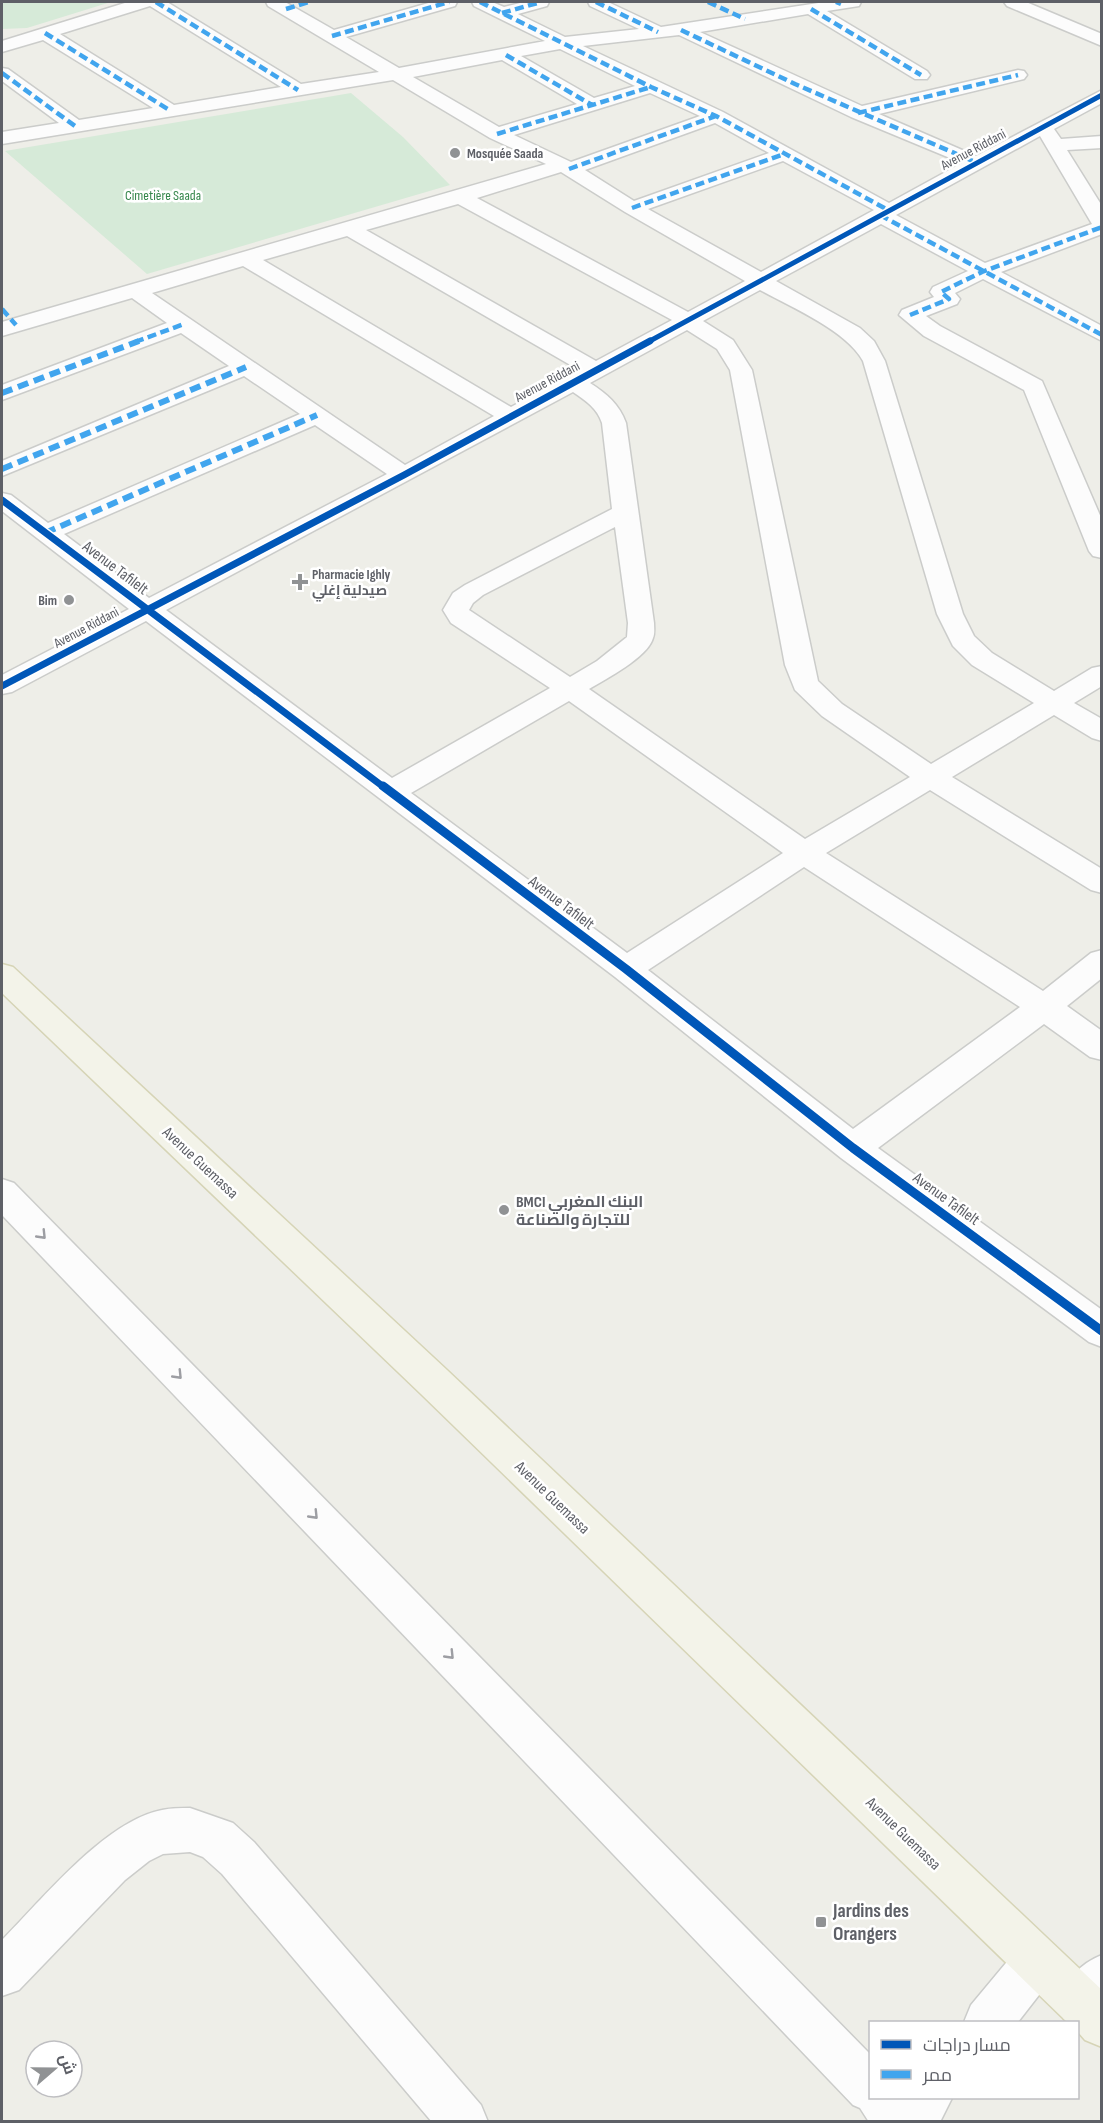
<svg xmlns="http://www.w3.org/2000/svg" width="1103" height="2123" viewBox="0 0 1103 2123" font-family="'Sofia Sans Condensed',Cairo,sans-serif">
<rect width="100%" height="100%" fill="#eeeee8"/>
<path fill="#d6ead8" d="M 2,2 L 111,2 L 27,28 L 2,29 Z
M 351,93 L 403,137 L 450,185 L 147,274 L 5,151 Z"/>
<g fill="none" stroke-linecap="round" stroke-linejoin="round">
<g stroke="#cbccca" stroke-width="3">
<path id="minor" d="M 128,2 L 167,2 L 301,84 L 379,72 L 268,6 L 266,2 L 285,2 L 334,30 L 432,2 L 457,2 L 455,6 L 346,37 L 399,68 L 545,41 L 474,6 L 472,2 L 492,2 L 504,7 L 524,2 L 549,2 L 547,6 L 518,14 L 565,37 L 639,29 L 590,6 L 588,2 L 608,2 L 661,27 L 825,2 L 861,2 L 859,6 L 827,11 L 927,71 L 930,75 L 927,79 L 915,79 L 808,14 L 700,32 L 862,106 L 1018,70 L 1024,71 L 1027,75 L 1024,79 L 879,114 L 976,156 L 1102,90 L 1102,103 L 1054,129 L 1061,139 L 1102,136 L 1102,148 L 1067,150 L 1102,206 L 1102,234 L 1001,272 L 1102,326 L 1102,341 L 983,279 L 955,293 L 960,299 L 957,304 L 926,316 L 940,326 L 1042,381 L 1102,520 L 1102,558 L 1093,556 L 1089,551 L 1024,390 L 924,336 L 899,315 L 902,310 L 934,297 L 930,292 L 933,287 L 968,271 L 881,224 L 776,281 L 860,328 L 874,341 L 885,361 L 963,614 L 974,636 L 992,653 L 1054,691 L 1092,668 L 1102,666 L 1102,686 L 1074,703 L 1102,719 L 1102,741 L 1092,738 L 1054,715 L 952,777 L 1102,869 L 1102,893 L 1091,890 L 930,790 L 826,853 L 1043,991 L 1091,953 L 1102,950 L 1102,978 L 1067,1006 L 1102,1031 L 1102,1060 L 1090,1057 L 1044,1024 L 878,1148 L 1102,1310 L 1102,1347 L 1089,1342 L 841,1158 L 615,977 L 146,621 L 12,692 L 2,694 L 2,675 L 129,609 L 2,511 L 2,493 L 11,495 L 48,523 L 300,414 L 244,376 L 2,476 L 2,461 L 229,366 L 181,333 L 2,400 L 2,385 L 167,323 L 132,298 L 2,336 L 2,322 L 546,164 L 490,138 L 393,80 L 2,144 L 2,132 L 59,123 L 2,81 L 2,68 L 8,69 L 79,120 L 153,108 L 43,40 L 2,52 L 2,41 ZM 150,6 L 281,87 L 174,105 L 60,34 ZM 679,35 L 851,117 L 962,163 L 889,203 L 723,112 L 583,46 ZM 560,49 L 635,86 L 594,98 L 521,56 ZM 502,60 L 577,104 L 499,127 L 413,77 ZM 650,93 L 700,116 L 571,162 L 514,135 ZM 715,123 L 769,153 L 634,201 L 585,170 ZM 1040,136 L 1092,224 L 985,263 L 896,215 ZM 783,161 L 874,210 L 761,272 L 648,209 ZM 561,172 L 625,212 L 745,281 L 688,312 L 477,198 ZM 458,204 L 672,320 L 596,361 L 366,230 ZM 347,236 L 579,370 L 511,407 L 263,260 ZM 243,266 L 494,416 L 405,465 L 152,293 ZM 760,290 C 791,307 847,331 863,361 L 937,614 L 953,646 L 972,665 L 1034,703 L 931,764 L 842,704 L 818,681 L 752,370 L 733,340 L 703,321 ZM 687,330 L 717,349 L 730,370 L 785,665 L 795,690 L 822,716 L 910,777 L 805,839 L 589,689 C 606,679 648,657 653,638 C 655,633 654,628 654,623 L 626,423 C 619,404 607,394 590,383 ZM 573,392 C 586,401 597,408 602,423 L 612,509 L 465,585 L 453,593 L 443,610 L 451,623 L 550,688 L 392,778 L 166,610 ZM 315,425 L 387,474 L 149,598 L 64,534 ZM 615,527 L 628,623 L 627,637 L 597,661 L 570,677 L 469,610 L 473,603 L 483,595 ZM 569,701 L 783,853 L 627,953 L 411,793 ZM 804,867 L 1020,1007 L 853,1129 L 648,970 Z
M 1004,2 L 1026,2 L 1102,34 L 1102,46 L 1007,6 Z
M 2,1179 L 14,1183 L 870,2054 L 870,2098 L 952,2098 L 940,2122 L 869,2122 L 860,2108 L 853,2105 L 2,1215 Z
M 190,1808 L 233,1823 L 254,1842 L 481,2105 L 488,2122 L 432,2122 L 222,1874 L 203,1857 L 190,1852 L 163,1854 L 149,1861 L 125,1880 L 19,1990 L 2,1996 L 2,1940 C 42,1900 105,1821 162,1810 C 171,1808 181,1808 190,1808 Z
M 1037,1938 L 1053,1945 L 1060,1961 L 1053,1977 L 1018,2022 L 964,2022 L 971,2005 L 1021,1945 Z
M 1102,1955 L 1102,2014 L 1098,2019 L 1081,2026 L 1064,2019 L 1057,2002 C 1067,1980 1079,1964 1102,1955 Z"/>
</g>
<g stroke="#d6d4b6" stroke-width="3">
<path id="major" d="M 2,964 L 13,967 L 447,1370 L 1102,1990 L 1102,2047 L 1085,2040 L 1078,2032 L 1078,2022 L 1067,2022 L 421,1394 L 2,993 Z"/>
</g>
<use href="#minor" fill="#fcfcfc" fill-rule="evenodd"/>
<use href="#major" fill="#f3f3e9" fill-rule="evenodd"/>
<path stroke="#41a5ee" stroke-width="4.5" stroke-dasharray="9 4.5" stroke-linecap="butt" d="M 156,2 L 298,90
M 480,2 L 651,87 L 716,116 L 888,210
M 596,2 L 658,32
M 708,2 L 745,19
M 836,2 L 841,4
M 286,9 L 309,2
M 811,9 L 921,75
M 502,13 L 541,2
M 681,30 L 795,84 L 975,162
M 45,33 L 171,111
M 332,36 L 449,2
M 506,55 L 592,105
M 2,73 L 75,126
M 858,113 L 1018,75
M 497,134 L 651,87
M 569,169 L 716,116
M 632,208 L 784,154
M 880,215 L 1102,335
M 2,309 L 16,325
M 910,315 L 949,299 L 941,292 L 982,272 L 1102,227
M 135,342 L 184,324"/>
<path stroke="#41a5ee" stroke-width="6" stroke-dasharray="11 6" stroke-linecap="butt" d="M 2,393 L 139,341
M 2,469 L 246,367
M 45,533 L 317,415"/>
<g stroke="#fff" stroke-width="8">
<path id="cycleway-far2" d="M 648,342 L 1102,95"/>
</g>
<g stroke="#fff" stroke-width="10">
<path id="cycleway-far1" d="M 2,500 L 385,788
M 2,686 L 404,475 L 650,341"/>
</g>
<g stroke="#fff" stroke-width="13">
<path id="cycleway" d="M 383,786 L 626,969 L 853,1148 L 1102,1331"/>
</g>
<use href="#cycleway-far2" stroke="#0057b8" stroke-width="5"/>
<use href="#cycleway-far1" stroke="#0057b8" stroke-width="7"/>
<use href="#cycleway" stroke="#0057b8" stroke-width="9"/>
</g>
<defs><path id="oneway-chevron" d="M-2-3.5L2.5 0L-2 3.5" fill="none" stroke-width="1.6" stroke-linecap="round" stroke-linejoin="round" transform="scale(1.5)"/></defs>
<g stroke="#9d9ea3">
<use href="#oneway-chevron" transform="translate(42 1235) rotate(46)"/>
<use href="#oneway-chevron" transform="translate(178 1375) rotate(46)"/>
<use href="#oneway-chevron" transform="translate(314 1515) rotate(46)"/>
<use href="#oneway-chevron" transform="translate(450 1655) rotate(46)"/>
</g>
<g fill="#909294" stroke="#fff" stroke-width="2">
<circle cx="455" cy="153" r="6"/>
<path d="M297 573h6v6h6v6h-6v6h-6v-6h-6v-6h6z"/>
<circle cx="69" cy="600" r="6"/>
<circle cx="504" cy="1210" r="6"/>
<rect x="815" y="1916" width="12" height="12" rx="3"/>
</g>
<g text-anchor="middle" stroke-width="5" stroke-linejoin="round" paint-order="stroke">
<g font-size="14" fill="#5e6067" stroke="#fff">
<text transform="translate(973 149) rotate(-28)" y="5">Avenue Riddani</text>
<text transform="translate(547 381) rotate(-28)" y="5">Avenue Riddani</text>
<text transform="translate(86 627) rotate(-28)" y="5">Avenue Riddani</text>
</g>
<g font-size="14" font-weight="bold" fill="#5e6067" stroke="#fff" text-anchor="start">
<text x="467" y="158">Mosquée Saada</text>
<text x="312" y="579">Pharmacie Ighly<tspan x="312" dy="16">صيدلية إغلي</tspan></text>
<text x="57" y="605" text-anchor="end">Bim</text>
</g>
<g font-size="14" fill="#35864b" stroke="#fff">
<text x="163" y="200">Cimetière Saada</text>
</g>
<g font-size="16" fill="#5e6067" stroke="#fff">
<text transform="translate(116 567) rotate(37)" y="6">Avenue Tafilelt</text>
<text transform="translate(562 902) rotate(37)" y="6">Avenue Tafilelt</text>
<text transform="translate(201 1162) rotate(43)" y="6">Avenue Guemassa</text>
<text transform="translate(947 1198) rotate(36)" y="6">Avenue Tafilelt</text>
<text transform="translate(553 1497) rotate(44)" y="6">Avenue Guemassa</text>
<text transform="translate(904 1833) rotate(44)" y="6">Avenue Guemassa</text>
</g>
<g font-size="16" font-weight="bold" fill="#5e6067" stroke="#fff" text-anchor="start">
<text x="516" y="1207">BMCI البنك المغربي<tspan x="516" dy="18">للتجارة والصناعة</tspan></text>
</g>
<g font-size="20" font-weight="bold" fill="#5e6067" stroke="#fff" text-anchor="start">
<text x="833" y="1917">Jardins des<tspan x="833" dy="23">Orangers</tspan></text>
</g>
</g>
<rect width="1103" height="2123" fill="none" stroke="#5e6067" stroke-width="6"/>
<rect x="869" y="2021" width="210" height="78" fill="#ffffff" stroke="#bfbfc2" stroke-width="1.5"/>
<rect x="881" y="2040" width="30" height="9" fill="#0057b8" stroke="#bfbfc2" stroke-width="1.5"/>
<text x="923" y="2051" font-size="18" fill="#5e6067">مسار دراجات</text>
<rect x="881" y="2070" width="30" height="9" fill="#41a5ee" stroke="#bfbfc2" stroke-width="1.5"/>
<text x="923" y="2081" font-size="18" fill="#5e6067">ممر</text>
<g transform="translate(54 2069) rotate(70)"><circle r="28" fill="#ffffff" stroke="#bfbfc2" stroke-width="1.5"/>
<path d="M0-4.5L10 22L0 15L-10 22Z" fill="#909294"/>
<text y="-9" font-size="16" font-weight="bold" text-anchor="middle" fill="#5e6067">ش</text>
</g>
</svg>
